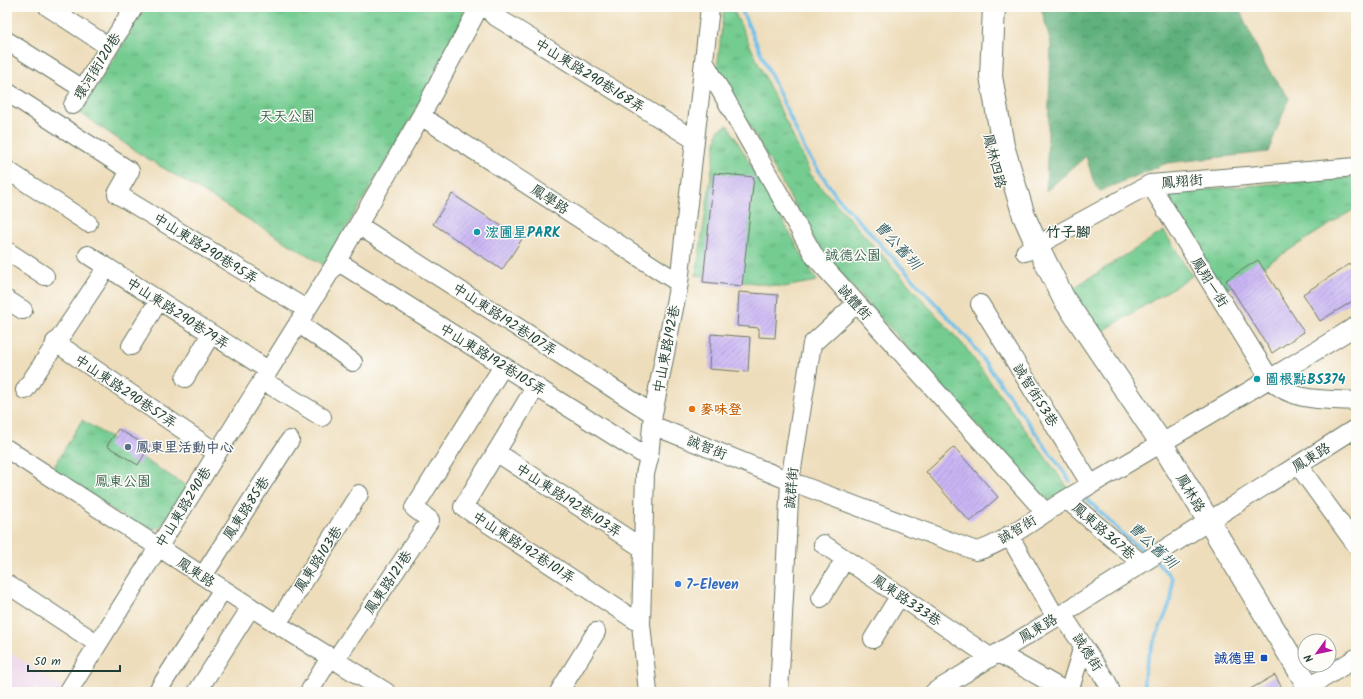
<svg xmlns="http://www.w3.org/2000/svg" width="1363" height="699" viewBox="0 0 1363 699" font-family="Kalam,'LXGW WenKai TC',sans-serif">
<defs>
<pattern id="grass-tufts" width="24" height="20" patternUnits="userSpaceOnUse"><rect width="24" height="20" fill="#74cc91"/><path d="M3 7l-1-3M5 7V3M7 7l1-3M15 17l-1-3M17 17v-4M19 17l1-3" fill="none" stroke="#5fa777"/></pattern>
<pattern id="forest-crowns" width="20" height="18" patternUnits="userSpaceOnUse"><rect width="20" height="18" fill="#5fb07b"/><path d="M2 6a3 3 0 1 1 6 0M12 15a3 3 0 1 1 6 0" fill="none" stroke="#4e9066"/></pattern>
<pattern id="building-hatch" width="6" height="6" patternUnits="userSpaceOnUse"><rect width="6" height="6" fill="#c9b5f4"/><path d="M-1 1l2-2M0 6l6-6M5 7l2-2" fill="none" stroke="#a394c6"/></pattern>
</defs>
<rect width="100%" height="100%" fill="#fdfcf7"/>
<filter id="ink" filterUnits="userSpaceOnUse"><feTurbulence type="fractalNoise" baseFrequency=".025" numOctaves="2"/><feDisplacementMap in="SourceGraphic" scale="8" xChannelSelector="R" yChannelSelector="G"/><feConvolveMatrix kernelMatrix="1 2 1 2 8 2 1 2 1" color-interpolation-filters="sRGB"/></filter>
<filter id="wash" filterUnits="userSpaceOnUse"><feTurbulence type="fractalNoise" baseFrequency=".012" numOctaves="4" result="noise"/><feDisplacementMap in="SourceGraphic" scale="16" xChannelSelector="R" yChannelSelector="G"/><feGaussianBlur stdDeviation="0.9" result="paint"/><feColorMatrix in="noise" values="0 0 0 0 0 0 0 0 0 0 0 0 0 0 0 0 0 1.4 0 .05"/><feComposite in="paint" operator="in"/></filter>
<g filter="url(#wash)">
<rect width="100%" height="100%" fill="#edb"/>
<path fill="#ebd1eb" d="M 7,650 L 68,692 L 7,692 Z"/>
<path fill="url(#grass-tufts)" stroke="#4a8462" d="M 146,7 L 460,7 L 465,16 L 404,131 L 324,265 L 140,154 L 80,113 Z
M 724,7 L 732,7 L 812,177 L 965,347 L 1068,488 L 1046,502 L 822,253 L 717,69 Z
M 728,125 L 817,281 L 784,287 L 696,275 L 718,130 Z
M 1356,177 L 1356,208 L 1221,293 L 1161,193 Z
M 1164,231 L 1192,276 L 1097,335 L 1070,290 Z
M 82,420 L 188,487 L 161,527 L 147,531 L 51,472 Z"/>
<path fill="url(#forest-crowns)" stroke="#3f7658" d="M 1041,7 L 1238,7 L 1265,65 L 1289,98 L 1268,152 L 1167,163 L 1100,191 L 1094,183 L 1086,156 L 1046,191 L 1051,44 Z"/>
<g fill="none" stroke-linecap="round" stroke-linejoin="round">
<path stroke="#6dc0e9" stroke-width="3.5" d="M 740,7 L 806,152 L 837,197 L 970,341 L 1070,481
M 1084,496 L 1130,541 L 1147,553
M 1146,692 C 1136,670 1164,623 1171,600 C 1173,594 1172,585 1172,578 L 1156,561"/>
</g>
<g id="blocks">
<path fill="url(#building-hatch)" d="M 714,173 L 754,177 L 742,286 L 703,282 Z
M 452,194 L 522,239 L 502,270 L 433,224 Z
M 1258,260 L 1304,332 L 1272,353 L 1226,280 Z
M 1356,260 L 1356,299 L 1320,321 L 1303,294 Z
M 739,292 L 778,295 L 775,338 L 759,337 L 759,328 L 737,326 Z
M 711,334 L 750,337 L 748,372 L 709,369 Z
M 118,429 L 149,447 L 138,465 L 107,446 Z
M 954,447 L 998,497 L 970,522 L 926,472 Z
M 1275,675 L 1284,692 L 1245,692 Z"/>
</g>
</g>
<g filter="url(#ink)">
<use href="#blocks" fill-opacity="0" stroke="#677563" stroke-width="1"/>
<g fill="none" stroke-linecap="round" stroke-linejoin="round">
<g stroke="#677563" stroke-width="20">
<path id="minor" d="M 48,7 L 109,47
M 488,7 L 493,15 L 695,140
M 7,41 L 83,89
M 705,63 L 815,257 L 1045,512
M 7,92 L 130,171 L 117,194 L 306,309
M 73,105 L 134,7
M 421,116 L 679,283
M 7,170 L 88,223
M 1150,184 L 1270,379 C 1292,403 1326,399 1356,401
M 358,225 L 653,414
M 7,251 L 45,276
M 1025,252 L 1150,184 L 1356,167
M 88,255 L 268,370
M 337,261 L 649,458
M 7,300 L 23,310
M 980,304 L 1091,485
M 298,323 L 353,362
M 55,342 L 217,453
M 131,346 L 159,300
M 185,378 L 211,334
M 262,380 L 322,417
M 536,386 L 463,507 L 641,624
M 25,390 L 107,267
M 652,425 L 790,481 L 976,551 C 999,547 1045,512 1068,498 C 1164,442 1261,385 1356,326
M 7,449 L 277,624 L 386,692
M 496,452 L 642,548
M 1298,465 L 1356,545
M 1066,499 L 1141,563
M 1009,535 L 1056,618
M 823,544 L 990,657
M 203,576 L 290,440
M 7,584 L 98,644
M 821,598 L 845,559
M 1062,614 L 1107,682 L 1111,692
M 277,624 L 359,494
M 873,639 L 900,595
M 998,653 L 1067,692
M 336,659 L 430,520 L 414,508 L 503,366
M 68,692 L 337,261 L 421,116 L 479,7
M 157,692 L 223,589
M 197,692 L 251,607
M 309,692 L 330,658
M 559,692 L 596,632
M 648,692 L 641,624 L 645,474 L 649,458 L 653,414 L 679,283 L 710,7
M 779,692 L 790,481 L 812,344 L 856,304
M 934,692 L 1062,614 L 1356,428
M 1069,692 L 1083,646
M 1301,692 L 1356,658"/>
</g>
<g stroke="#677563" stroke-width="24">
<path id="major" d="M 994,7 L 991,76 L 1003,146 L 1024,216 L 1037,245 L 1064,299 L 1162,444 L 1312,692"/>
</g>
<use href="#minor" stroke="#fff" stroke-width="18"/>
<use href="#major" stroke="#fff" stroke-width="22"/>
</g>
</g>
<g fill="#0f9aa8" stroke="#fdfcf7" stroke-width="1.5">
<circle cx="477" cy="232" r="4"/>
<circle cx="1257" cy="379" r="4"/>
</g>
<circle fill="#e8710a" stroke="#fdfcf7" stroke-width="1.5" cx="692" cy="409" r="4"/>
<circle fill="#5c6f8a" stroke="#fdfcf7" stroke-width="1.5" cx="128" cy="447" r="4"/>
<circle fill="#3f7fe0" stroke="#fdfcf7" stroke-width="1.5" cx="678" cy="584" r="4"/>
<rect fill="#1a4fb4" stroke="#fdfcf7" stroke-width="1.5" x="1260" y="654" width="8" height="8" rx="2"/>
<g text-anchor="middle" stroke-width="3" stroke-linejoin="round" paint-order="stroke">
<g font-size="14" fill="#1f3d34" stroke="#fdfcf7">
<text transform="translate(97 66) rotate(-58)" y="5">環河街120巷</text>
<text transform="translate(590 75) rotate(32)" y="5">中山東路290巷168弄</text>
<text transform="translate(995 161) rotate(76)" y="5">鳳林四路</text>
<text transform="translate(1182 181) rotate(-5)" y="5">鳳翔街</text>
<text transform="translate(550 199) rotate(33)" y="5">鳳學路</text>
<text transform="translate(206 248) rotate(32)" y="5">中山東路290巷95弄</text>
<text transform="translate(1210 282) rotate(58)" y="5">鳳翔一街</text>
<text transform="translate(855 302) rotate(48)" y="5">誠體街</text>
<text transform="translate(178 313) rotate(33)" y="5">中山東路290巷79弄</text>
<text transform="translate(505 319) rotate(33)" y="5">中山東路192巷107弄</text>
<text transform="translate(666 349) rotate(-79)" y="5">中山東路192巷</text>
<text transform="translate(493 359) rotate(32)" y="5">中山東路192巷105弄</text>
<text transform="translate(126 391) rotate(34)" y="5">中山東路290巷57弄</text>
<text transform="translate(1036 395) rotate(58)" y="5">誠智街53巷</text>
<text transform="translate(707 447) rotate(22)" y="5">誠智街</text>
<text transform="translate(1311 457) rotate(-32)" y="5">鳳東路</text>
<text transform="translate(791 488) rotate(-85)" y="5">誠群街</text>
<text transform="translate(1191 493) rotate(59)" y="5">鳳林路</text>
<text transform="translate(569 500) rotate(33)" y="5">中山東路192巷103弄</text>
<text transform="translate(183 507) rotate(-58)" y="5">中山東路290巷</text>
<text transform="translate(246 508) rotate(-57)" y="5">鳳東路85巷</text>
<text transform="translate(1017 529) rotate(-31)" y="5">誠智街</text>
<text transform="translate(1104 531) rotate(41)" y="5">鳳東路367巷</text>
<text transform="translate(524 547) rotate(33)" y="5">中山東路192巷101弄</text>
<text transform="translate(318 559) rotate(-57)" y="5">鳳東路103巷</text>
<text transform="translate(196 572) rotate(33)" y="5">鳳東路</text>
<text transform="translate(388 582) rotate(-56)" y="5">鳳東路121巷</text>
<text transform="translate(907 600) rotate(34)" y="5">鳳東路333巷</text>
<text transform="translate(1038 628) rotate(-31)" y="5">鳳東路</text>
<text transform="translate(1088 652) rotate(57)" y="5">誠德街</text>
</g>
<g font-size="14" fill="#34614b" stroke="#fdfcf7">
<text x="287" y="121">天天公園</text>
<text x="853" y="260">誠德公園</text>
<text x="123" y="486">鳳東公園</text>
</g>
<g font-size="14" font-weight="bold" fill="#0d838f" stroke="#fdfcf7" text-anchor="start">
<text x="485" y="237">浤圃星PARK</text>
<text x="1265" y="384">圖根點BS374</text>
</g>
<g font-size="14" font-weight="bold" fill="#c56008" stroke="#fdfcf7" text-anchor="start">
<text x="700" y="414">麥味登</text>
</g>
<g font-size="14" font-weight="bold" fill="#4e5e75" stroke="#fdfcf7" text-anchor="start">
<text x="136" y="452">鳳東里活動中心</text>
</g>
<g font-size="14" font-weight="bold" fill="#366cbe" stroke="#fdfcf7" text-anchor="start">
<text x="686" y="589">7-Eleven</text>
</g>
<g font-size="14" font-weight="bold" fill="#164399" stroke="#fdfcf7" text-anchor="end">
<text x="1256" y="663">誠德里</text>
</g>
<g font-size="15" font-weight="bold" fill="#1f3d34" stroke="#fdfcf7">
<text x="1068" y="237">竹子腳</text>
</g>
<g font-size="15" font-style="italic" fill="#325e61" stroke="#fdfcf7">
<text transform="translate(898 245) rotate(47)" y="5">曹公舊圳</text>
<text transform="translate(1153 545) rotate(43)" y="5">曹公舊圳</text>
</g>
</g>
<rect width="1363" height="699" fill="none" stroke="#fdfcf7" stroke-width="24"/>
<g transform="translate(1317 653) rotate(237)"><circle r="19" fill="#fdfcf7" stroke="#a4b0a9"/>
<path d="M0-3L7 15L0 10L-7 15Z" fill="#b5179e"/>
<text y="-6" font-size="11" font-weight="bold" text-anchor="middle" fill="#1f3d34">N</text>
</g>
<path d="M28 665v6h92v-6" fill="none" stroke="#1f3d34" stroke-width="2"/>
<text x="34" y="665" font-size="12" fill="#1f3d34" stroke="#fdfcf7" stroke-width="3" paint-order="stroke">50 m</text>
</svg>
